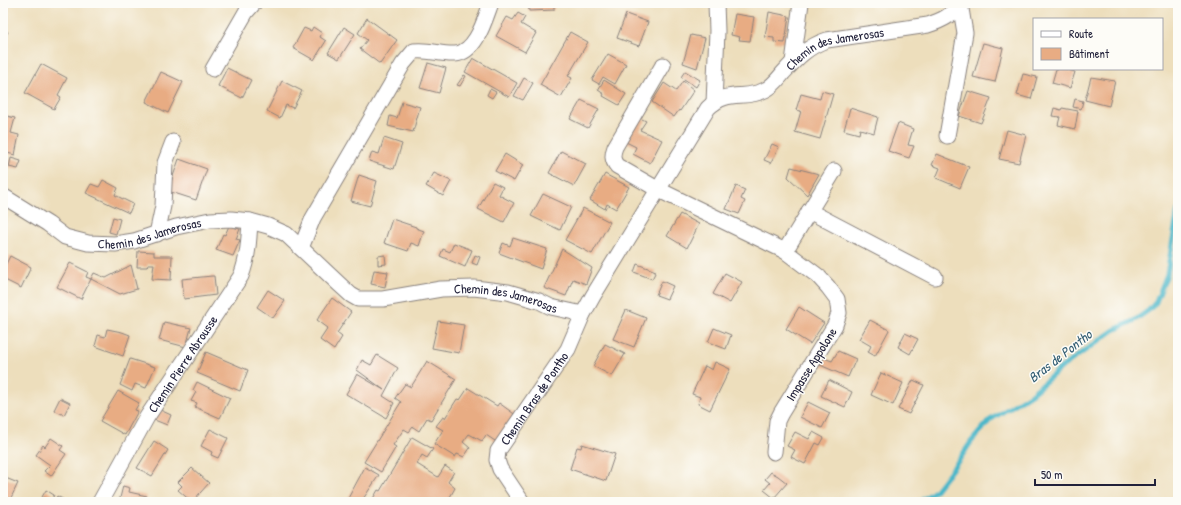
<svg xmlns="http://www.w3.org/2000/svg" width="1181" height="505" viewBox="0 0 1181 505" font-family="'Patrick Hand',sans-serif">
<rect width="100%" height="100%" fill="#fdfcf7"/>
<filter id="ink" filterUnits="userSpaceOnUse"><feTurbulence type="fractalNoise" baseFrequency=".025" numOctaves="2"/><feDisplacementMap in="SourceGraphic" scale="8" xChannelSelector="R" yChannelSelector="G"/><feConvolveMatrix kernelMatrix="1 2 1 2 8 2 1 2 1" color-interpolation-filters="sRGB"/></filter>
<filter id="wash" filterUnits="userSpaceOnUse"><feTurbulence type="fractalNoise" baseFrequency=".012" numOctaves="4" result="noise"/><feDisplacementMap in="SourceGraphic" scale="16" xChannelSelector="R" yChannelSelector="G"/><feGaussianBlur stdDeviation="0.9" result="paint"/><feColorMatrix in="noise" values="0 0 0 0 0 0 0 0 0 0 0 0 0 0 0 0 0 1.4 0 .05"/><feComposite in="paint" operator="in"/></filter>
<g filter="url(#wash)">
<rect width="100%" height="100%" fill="#eddebc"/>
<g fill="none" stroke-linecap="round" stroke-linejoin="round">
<path stroke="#4cb7c9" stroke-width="5" d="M 919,502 L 935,491 L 959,460 L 971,442 L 990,420 L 1031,394 L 1062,367 L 1114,330 L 1135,320 L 1149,310 L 1156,302 L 1167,274 L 1178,210"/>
</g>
<g id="blocks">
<path fill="#e8ac83" d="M 528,3 L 554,3 L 554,10 L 529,11 Z
M 769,12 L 789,16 L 785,43 L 774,42 L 774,38 L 765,37 Z
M 518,13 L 525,17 L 521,24 L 536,33 L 525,52 L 496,36 L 507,17 L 513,20 Z
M 626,14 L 648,22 L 639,46 L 617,38 Z
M 735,14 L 754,17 L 750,41 L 739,40 L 740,37 L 731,35 Z
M 367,18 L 397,40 L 380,64 L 360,49 L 367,40 L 358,33 Z
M 313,27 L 322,33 L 320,37 L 326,41 L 314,60 L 293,48 L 304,28 L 311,31 Z
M 344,27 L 355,34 L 339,59 L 328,53 Z
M 3,28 L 8,32 L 3,40 Z
M 570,32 L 588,42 L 568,76 L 572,78 L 561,97 L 540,85 Z
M 691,35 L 705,38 L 697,68 L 683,63 Z
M 983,43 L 1003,48 L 995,82 L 973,77 Z
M 608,54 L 626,64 L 615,84 L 603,77 L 599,84 L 592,80 Z
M 473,58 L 517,83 L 509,97 L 465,72 Z
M 428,63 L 446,68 L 439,93 L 420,88 Z
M 41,64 L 67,78 L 58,95 L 61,97 L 54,109 L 25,93 Z
M 227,68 L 251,80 L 242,98 L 218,86 Z
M 1056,69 L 1065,69 L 1075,72 L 1070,88 L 1052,83 Z
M 685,71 L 700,80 L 696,87 L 681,77 Z
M 161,72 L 183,82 L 168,113 L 146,102 Z
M 1023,74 L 1037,77 L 1031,99 L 1017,95 Z
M 464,75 L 466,76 L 460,86 L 457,85 Z
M 1091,77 L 1115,81 L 1109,106 L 1085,100 Z
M 524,78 L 533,83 L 523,100 L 514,96 Z
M 604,80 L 626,94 L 619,105 L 603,96 L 604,94 L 598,90 Z
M 282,81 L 302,91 L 293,108 L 286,105 L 280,118 L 267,111 Z
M 683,81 L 694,90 L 680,111 L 679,110 L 674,117 L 652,102 L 664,83 L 676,91 Z
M 490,89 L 496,92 L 492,98 L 487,95 Z
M 822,91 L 833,94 L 820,139 L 795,132 L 801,111 L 796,110 L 801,94 L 820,99 Z
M 968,91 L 991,98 L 981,123 L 959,116 Z
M 1075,99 L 1083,101 L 1081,109 L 1073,107 Z
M 581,100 L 599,109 L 588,128 L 570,119 Z
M 402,102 L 420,107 L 413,132 L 388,126 L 390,116 L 397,118 Z
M 850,108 L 878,117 L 874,133 L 860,129 L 859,134 L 844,130 Z
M 1054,108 L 1061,110 L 1062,108 L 1078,111 L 1075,129 L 1058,125 L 1060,117 L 1052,116 Z
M 3,115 L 15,118 L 11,133 L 19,135 L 15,155 L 3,152 L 5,134 L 3,134 Z
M 638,117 L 646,121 L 640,130 L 662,140 L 650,163 L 633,154 L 636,147 L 626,142 Z
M 898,123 L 913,129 L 908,145 L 914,146 L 909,158 L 888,151 Z
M 1007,130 L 1026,135 L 1019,163 L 999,159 Z
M 384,138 L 402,144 L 394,169 L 369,161 L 372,152 L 379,154 Z
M 772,144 L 779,147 L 771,163 L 764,160 Z
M 561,151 L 586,164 L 574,186 L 549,173 Z
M 505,154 L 523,165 L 514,181 L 495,171 Z
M 937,154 L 969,167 L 960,188 L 936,178 L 940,168 L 932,165 Z
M 11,158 L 21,161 L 18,169 L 9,167 Z
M 179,159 L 207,169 L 196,200 L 168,191 Z
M 791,167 L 819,174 L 807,195 L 788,177 Z
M 434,173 L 451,181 L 443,196 L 426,186 Z
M 605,174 L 629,187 L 616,209 L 607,204 L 605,209 L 590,200 Z
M 359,175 L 377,181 L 370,206 L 351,201 Z
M 103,180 L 118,188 L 115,195 L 133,204 L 129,213 L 86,193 L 91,184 L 99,187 Z
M 493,182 L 503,187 L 499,195 L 514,203 L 504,222 L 478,209 Z
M 736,186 L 745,190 L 741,199 L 745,201 L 739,214 L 726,209 Z
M 543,194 L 571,207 L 560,230 L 531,216 Z
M 583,208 L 610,222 L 592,254 L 565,240 Z
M 680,214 L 699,224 L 687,248 L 667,236 Z
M 113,217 L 120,219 L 116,234 L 109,232 Z
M 392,219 L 416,227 L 416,228 L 424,231 L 419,246 L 411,243 L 408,251 L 384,243 Z
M 229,226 L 240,229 L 236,239 L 240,240 L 233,256 L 216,250 L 223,234 L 225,235 Z
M 513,238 L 547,249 L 541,269 L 499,253 L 503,243 L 510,246 Z
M 454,243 L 472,250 L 465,267 L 440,256 L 443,249 L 450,252 Z
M 562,249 L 592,268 L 586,284 L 573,279 L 566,296 L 544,288 Z
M 138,251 L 154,252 L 154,256 L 172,256 L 171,280 L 152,279 L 154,264 L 148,264 L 147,267 L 137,267 Z
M 385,255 L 386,264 L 378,265 L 378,256 Z
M 475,255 L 480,257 L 477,265 L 472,263 Z
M 10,256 L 31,267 L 21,288 L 3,279 L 3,270 Z
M 70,263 L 88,272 L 86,277 L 91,279 L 94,273 L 106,278 L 131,265 L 137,289 L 120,294 L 91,279 L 81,299 L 57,287 Z
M 637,264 L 656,271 L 652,279 L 634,272 Z
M 374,270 L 388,272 L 385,287 L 371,284 Z
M 725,273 L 742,282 L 730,303 L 713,294 Z
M 212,276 L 214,276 L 216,295 L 184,299 L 182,279 Z
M 662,281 L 673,286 L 667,299 L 656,295 Z
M 268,290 L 285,301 L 273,318 L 257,307 Z
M 332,298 L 351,312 L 337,333 L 342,337 L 334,350 L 320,340 L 328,328 L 317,320 Z
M 799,307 L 824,323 L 810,344 L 786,329 Z
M 626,310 L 646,318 L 634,347 L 613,339 Z
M 870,320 L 889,330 L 875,356 L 868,352 L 871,346 L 859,339 Z
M 438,321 L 464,325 L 459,353 L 432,348 Z
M 164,322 L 191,328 L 186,347 L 159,340 Z
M 714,328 L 731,335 L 726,349 L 708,342 Z
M 107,329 L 122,332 L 130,335 L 123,356 L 95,346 L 98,335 L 105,337 Z
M 905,333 L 918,339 L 910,354 L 898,347 Z
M 605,344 L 625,354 L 612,376 L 593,366 Z
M 838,351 L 856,359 L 848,377 L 820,365 L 824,358 L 832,361 Z
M 206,352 L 248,370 L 240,391 L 197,373 Z
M 377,355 L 398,368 L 383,396 L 394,403 L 386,418 L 346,394 L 357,374 L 384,390 L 357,370 L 362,360 L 371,365 Z
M 130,359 L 155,367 L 146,388 L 135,384 L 132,391 L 120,385 Z
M 427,361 L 456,379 L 431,420 L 427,418 L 419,431 L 413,427 L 409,432 L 404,429 L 393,445 L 396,447 L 381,472 L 364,462 L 401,402 L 395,398 L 405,384 L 411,387 Z
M 715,362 L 730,369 L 710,410 L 698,404 L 700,397 L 692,394 L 705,366 L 712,370 Z
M 881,373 L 903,383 L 893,405 L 871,395 Z
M 829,380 L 852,392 L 845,407 L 821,396 Z
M 913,380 L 924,385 L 909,414 L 898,409 Z
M 197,382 L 230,398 L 220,418 L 195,407 L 197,403 L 191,401 L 196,392 L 193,390 Z
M 468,388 L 497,406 L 499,403 L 517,416 L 498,443 L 486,435 L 482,441 L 469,434 L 463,442 L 470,448 L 464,457 L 457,454 L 455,457 L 434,444 L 443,430 L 436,426 L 443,417 L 445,418 L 457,399 L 460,400 Z
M 118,391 L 139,403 L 135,410 L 138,411 L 125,435 L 100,421 Z
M 60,398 L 70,403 L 64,415 L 54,410 Z
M 808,402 L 830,413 L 822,428 L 800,417 Z
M 158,409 L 171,415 L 167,425 L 152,419 Z
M 210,429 L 228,438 L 218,458 L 211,455 L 212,452 L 201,446 Z
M 795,432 L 809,439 L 813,432 L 824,438 L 820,445 L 816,443 L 805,464 L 791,457 L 795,450 L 787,446 Z
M 412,437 L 433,449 L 427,458 L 422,455 L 417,464 L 438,477 L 445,466 L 454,472 L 448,482 L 455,488 L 450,497 L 456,502 L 371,502 L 378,490 L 380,491 Z
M 51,438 L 63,446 L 60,450 L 66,454 L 51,476 L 44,471 L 50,465 L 36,455 L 43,445 L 45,447 Z
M 154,441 L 168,450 L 152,476 L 137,468 Z
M 582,444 L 615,454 L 606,481 L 570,469 L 577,447 L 581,448 Z
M 365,467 L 379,475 L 361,502 L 346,502 Z
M 192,468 L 209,483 L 192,502 L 178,490 L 182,486 L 178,482 Z
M 771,472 L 778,476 L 787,483 L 774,498 L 764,490 L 770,483 L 765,479 Z
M 3,477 L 18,483 L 9,502 L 3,502 Z
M 123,486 L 130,488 L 129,492 L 147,496 L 145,502 L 119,502 Z
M 46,490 L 54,495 L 51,501 L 42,497 Z
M 57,496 L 68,502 L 54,502 Z"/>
</g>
</g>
<g filter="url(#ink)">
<use href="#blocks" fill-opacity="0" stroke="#88807c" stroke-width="1"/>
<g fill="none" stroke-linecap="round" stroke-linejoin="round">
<g stroke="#88807c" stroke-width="17">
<g id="minor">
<path d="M 793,62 L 801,3"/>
<path d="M 663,65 L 615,147 C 612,155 612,160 617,166 L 659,190 L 785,251 L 818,276 L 828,287 L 837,299 L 839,313 L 835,325 L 781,413 L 777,421 L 774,452"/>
<path d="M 213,69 L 246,12 L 254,3"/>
<path d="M 714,103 L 717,31 L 716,3"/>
<path d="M 947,136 L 965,33 L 960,3"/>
<path id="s1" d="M 3,196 L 48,224 L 65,237 L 88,243 L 115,244 L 134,241 L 176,227 L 210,220 L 231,219 L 250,221 L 268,226 L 286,234 L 339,284 L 351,295 L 358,299 L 383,299 L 441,289 L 474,288 L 508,292 L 539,301 L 551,307 L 583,314"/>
<path d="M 809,211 L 935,277"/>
<path d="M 157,234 L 163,206 L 165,163 L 173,142"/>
<path d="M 301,248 L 313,218 L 403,64 L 414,51 C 429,49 441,55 455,54 C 476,53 485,19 491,3"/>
<path d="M 785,251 L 834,171"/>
<path id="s2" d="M 100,502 L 147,417 L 241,276 C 248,258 249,240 250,221"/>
<path id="s3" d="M 522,502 L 500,469 L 497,460 L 498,451 L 568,349 L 583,314 L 593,296 L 708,108 C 728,88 743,101 765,90 C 773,86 778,79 783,73 C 796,59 808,46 827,40 L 928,25 C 943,20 951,16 961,3"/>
</g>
</g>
<use href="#minor" stroke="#fff" stroke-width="15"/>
</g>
</g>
<g text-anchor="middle" stroke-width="3" stroke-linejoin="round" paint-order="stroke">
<g font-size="13" fill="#22223b" stroke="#fdfcf7">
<text dy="5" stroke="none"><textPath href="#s3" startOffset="607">Chemin des Jamerosas</textPath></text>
<text dy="5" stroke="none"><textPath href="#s1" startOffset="161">Chemin des Jamerosas</textPath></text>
<text dy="5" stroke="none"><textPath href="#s1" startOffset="549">Chemin des Jamerosas</textPath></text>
<text dy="5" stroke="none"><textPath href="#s2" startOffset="161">Chemin Pierre Abrousse</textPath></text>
<text transform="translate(811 364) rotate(-58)" y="5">Impasse Appolone</text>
<text dy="5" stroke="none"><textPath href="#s3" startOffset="122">Chemin Bras de Pontho</textPath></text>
</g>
<g font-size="14" font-style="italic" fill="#335e74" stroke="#fdfcf7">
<text transform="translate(1060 356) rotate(-38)" y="5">Bras de Pontho</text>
</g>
</g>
<rect width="1181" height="505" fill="none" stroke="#fdfcf7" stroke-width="16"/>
<rect x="1033" y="18" width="130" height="52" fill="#fdfcf7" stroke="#a5a5ac"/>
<rect x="1041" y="31" width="20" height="6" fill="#ffffff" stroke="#a5a5ac"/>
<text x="1069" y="38" font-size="12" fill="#22223b">Route</text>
<rect x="1041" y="48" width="20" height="12" fill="#e8ac83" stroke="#a5a5ac"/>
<text x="1069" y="58" font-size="12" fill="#22223b">Bâtiment</text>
<path d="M1035 479v6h120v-6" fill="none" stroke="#22223b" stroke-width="2"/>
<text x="1041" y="479" font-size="12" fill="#22223b" stroke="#fdfcf7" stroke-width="3" paint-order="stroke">50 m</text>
</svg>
